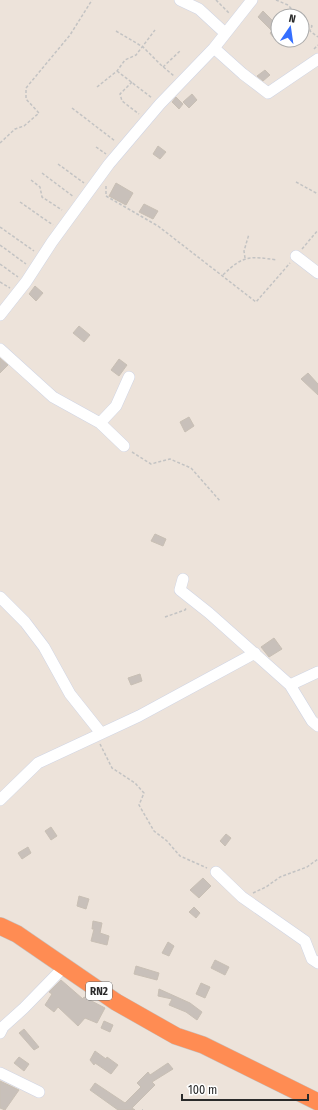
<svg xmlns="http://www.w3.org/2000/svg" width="318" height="1110" viewBox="0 0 318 1110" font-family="'Fira Sans Condensed',sans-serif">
<rect width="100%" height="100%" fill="#ede3da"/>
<path fill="#c8c0ba" stroke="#c8bfb4" d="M 263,11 L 278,26 L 278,38 L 277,36 L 274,38 L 270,33 L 272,31 L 258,17 Z
M 265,70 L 270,75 L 263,81 L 257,76 Z
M 192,94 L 197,100 L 189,108 L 183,102 Z
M 176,97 L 183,104 L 179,109 L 172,102 Z
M 158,146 L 166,152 L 160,159 L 153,154 Z
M 116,183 L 133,193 L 126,205 L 109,196 Z
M 144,204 L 158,211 L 153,219 L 139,212 Z
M 35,286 L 43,293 L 36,301 L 29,294 Z
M 79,326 L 90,335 L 84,342 L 73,333 Z
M 0,358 L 8,365 L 0,373 Z
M 119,359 L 127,365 L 119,376 L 111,370 Z
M 308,373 L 318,384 L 318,395 L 301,379 Z
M 189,417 L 194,426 L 185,432 L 180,422 Z
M 155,534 L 166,539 L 163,546 L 151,541 Z
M 274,638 L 282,649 L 269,657 L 261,647 Z
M 140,674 L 142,681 L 131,685 L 128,678 Z
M 51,827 L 57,836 L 51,840 L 45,831 Z
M 226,834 L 231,838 L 225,846 L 220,841 Z
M 28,847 L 31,853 L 22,859 L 18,853 Z
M 203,878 L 211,886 L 199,898 L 190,890 Z
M 79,896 L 89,899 L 86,909 L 77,906 Z
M 194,907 L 200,913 L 196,918 L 189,912 Z
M 93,921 L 102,923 L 100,933 L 109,936 L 107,945 L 91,941 L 94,929 L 92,929 Z
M 168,942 L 174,946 L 169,956 L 162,953 Z
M 215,960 L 229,967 L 225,975 L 211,968 Z
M 136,966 L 159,973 L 157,980 L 134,974 Z
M 61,980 L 83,999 L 84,997 L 105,1008 L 97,1023 L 85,1018 L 78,1026 L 58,1007 L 54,1012 L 45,1005 L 52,994 L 49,992 Z
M 201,983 L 210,987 L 205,998 L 196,994 Z
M 159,989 L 190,1003 L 202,1012 L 197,1020 L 186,1012 L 169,1005 L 172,999 L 158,996 Z
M 104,1021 L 113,1025 L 110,1032 L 101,1028 Z
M 24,1029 L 39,1047 L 34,1050 L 19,1033 Z
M 95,1051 L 106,1059 L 107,1057 L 118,1065 L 111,1074 L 95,1063 L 94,1065 L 90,1060 Z
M 19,1057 L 29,1064 L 24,1071 L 14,1063 Z
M 168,1063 L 173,1069 L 152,1082 L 155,1085 L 132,1108 L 135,1110 L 118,1110 L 90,1090 L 95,1083 L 125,1103 L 141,1087 L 137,1083 L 148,1072 L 150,1075 Z
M 0,1081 L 19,1090 L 5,1110 L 0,1108 Z"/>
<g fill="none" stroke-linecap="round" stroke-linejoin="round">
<g stroke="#d0d5e4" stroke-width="12">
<path id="minor" d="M 180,0 L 199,9 L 225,33
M 214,48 L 252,0
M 296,256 L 318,273
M 0,315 L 26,282 L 52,242 L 109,164 L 160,104 L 214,48 L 243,74 L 268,93 L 318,59
M 0,349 L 53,397 L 100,423 L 124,446
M 100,423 L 116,406 L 129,377
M 183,579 L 180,590 L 209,613 L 290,685 L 318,672
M 0,597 L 25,622 L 44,647 L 70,694 L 101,733
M 290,685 L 312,721 L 318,726
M 0,800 L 38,763 L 139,716 L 255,653
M 216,872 L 242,897 L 305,941 L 312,959 L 318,963
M 0,1033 L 3,1027 L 24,1008 L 63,968
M 0,1073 L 39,1092"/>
</g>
<g stroke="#c3c3c3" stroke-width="18">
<path id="highway" d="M 0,926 L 17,934 L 116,1002 L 176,1036 L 203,1045 L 318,1102"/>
</g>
<path stroke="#c3c3c3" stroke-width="1.5" stroke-dasharray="3 2" stroke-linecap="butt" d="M 216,0 L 229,13
M 276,0 L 288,5 L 298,16
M 302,21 L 312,26 L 310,31 L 318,37
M 116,31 L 143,47 L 161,65 L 174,76
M 314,49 L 318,45
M 163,67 L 180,51
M 117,71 L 152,98
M 132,82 L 120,94 L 122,101 L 139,114
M 97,87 L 117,71 L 125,60 L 136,55 L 155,30
M 72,108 L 115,141
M 0,143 L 15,129 L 24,126 L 39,113 L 26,99 L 26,88 L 70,35 L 92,0
M 96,147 L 106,154
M 58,164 L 84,183
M 42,173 L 74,197
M 31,180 L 40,187 L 42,197 L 62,210
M 296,182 L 318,194
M 106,186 L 106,196 L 158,226 L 256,302 L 290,263
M 20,202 L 53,225
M 0,227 L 34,251
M 0,245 L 26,264
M 302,249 L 318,230
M 245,258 L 244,251 L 249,234
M 0,264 L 18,277
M 223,275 C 243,255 250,256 277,260
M 0,282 L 10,288
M 132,452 L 151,464 L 170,459 L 191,468 L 220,501
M 165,617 L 185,610 L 187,607
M 100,744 L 112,768 L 135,783 L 144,793 L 139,805 L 154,831 L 167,841 L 180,856 L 207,868
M 253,893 L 266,887 L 280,877 L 307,867 L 318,859
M 142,1110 L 143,1110"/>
<use href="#minor" stroke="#fff" stroke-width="11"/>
<use href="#highway" stroke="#ff8c53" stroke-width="17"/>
</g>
<g text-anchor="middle" stroke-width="3.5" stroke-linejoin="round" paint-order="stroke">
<rect fill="#fff" stroke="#6a6a6a" stroke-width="1" x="86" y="982" width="26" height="18" rx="3"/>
<g font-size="11" font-weight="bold" fill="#2a2a2a">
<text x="99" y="995">RN2</text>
</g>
</g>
<g transform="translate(290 28) rotate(13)"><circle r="19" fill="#ffffff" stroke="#aaaaaa"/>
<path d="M0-3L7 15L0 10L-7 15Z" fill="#356fff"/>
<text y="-6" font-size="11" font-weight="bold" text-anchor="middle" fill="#2a2a2a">N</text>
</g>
<path d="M182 1094v6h126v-6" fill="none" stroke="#2a2a2a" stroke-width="2"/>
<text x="188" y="1094" font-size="12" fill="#2a2a2a" stroke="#ffffff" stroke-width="3" paint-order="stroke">100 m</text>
</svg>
